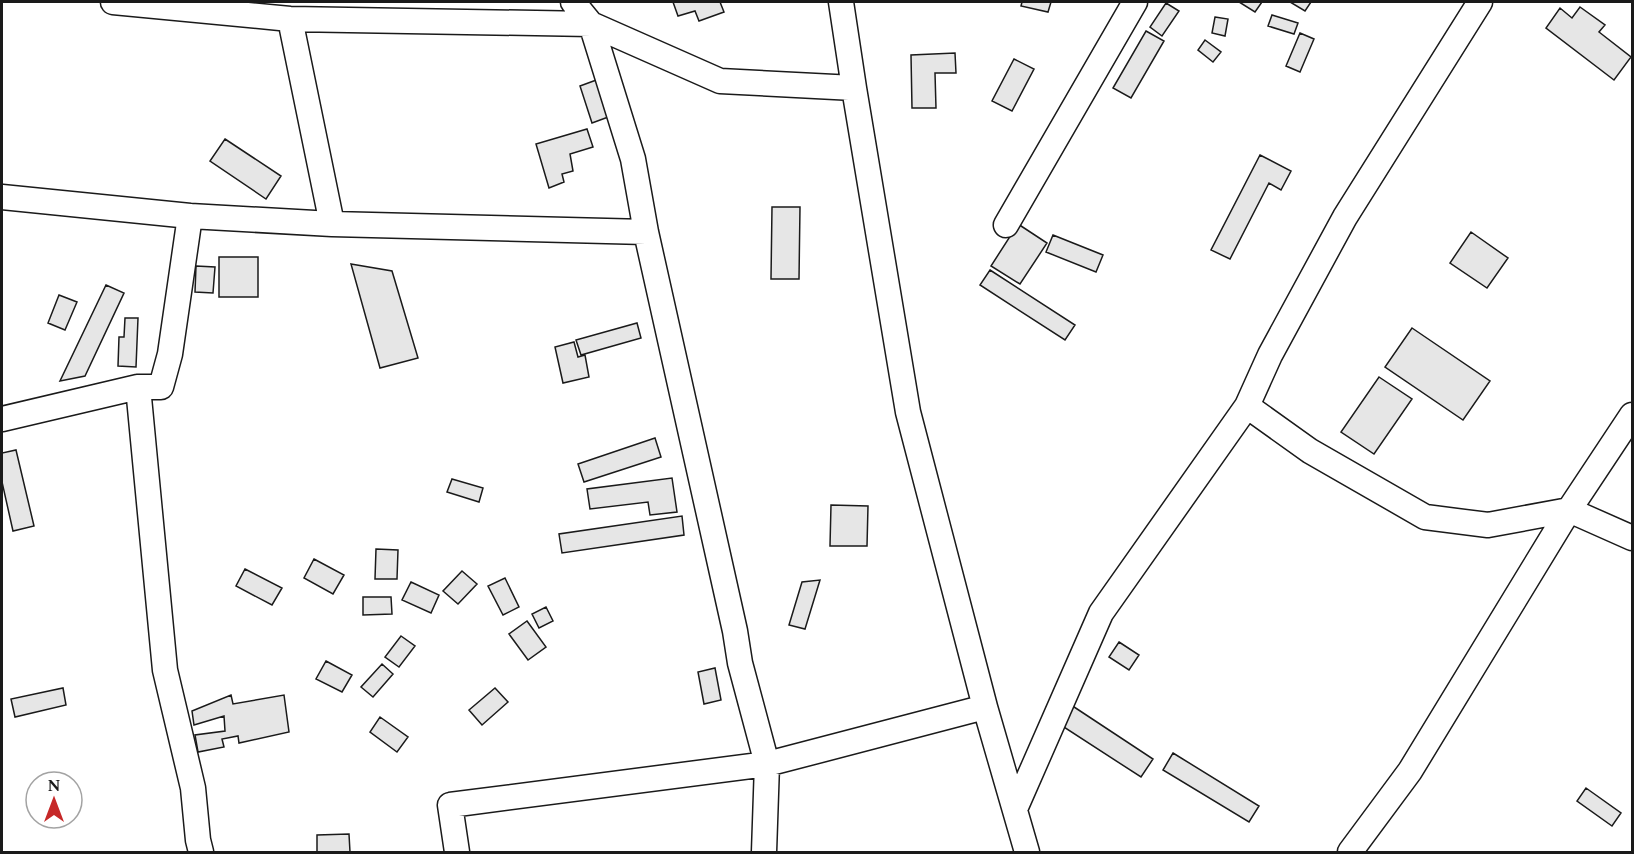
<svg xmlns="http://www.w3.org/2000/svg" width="1634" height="854" viewBox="0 0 1634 854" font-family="Spectral,serif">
<rect width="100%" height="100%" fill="#fff"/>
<path fill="#e6e6e6" stroke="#1a1a1a" stroke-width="1.5" d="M 673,2 L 720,2 L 724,12 L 699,21 L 695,11 L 678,16 Z
M 1022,2 L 1051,2 L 1048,12 L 1021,6 Z
M 1239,2 L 1262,2 L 1255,12 Z
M 1290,2 L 1311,2 L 1305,11 Z
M 1166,3 L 1179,11 L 1162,36 L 1150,27 Z
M 1580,7 L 1605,25 L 1599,32 L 1631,57 L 1614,80 L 1546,28 L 1560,8 L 1572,18 Z
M 1272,15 L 1298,23 L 1294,34 L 1268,26 Z
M 1215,17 L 1228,19 L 1225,36 L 1212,33 Z
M 1146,31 L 1164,41 L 1131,98 L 1113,88 Z
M 1300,33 L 1314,39 L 1300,72 L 1286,66 Z
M 1205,40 L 1221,52 L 1213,62 L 1198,50 Z
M 955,53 L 956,73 L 935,73 L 936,108 L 912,108 L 911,55 Z
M 1014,59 L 1034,69 L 1012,111 L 992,101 Z
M 599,79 L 611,116 L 592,123 L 580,86 Z
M 587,129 L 593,147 L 570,154 L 573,171 L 562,174 L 564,182 L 549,188 L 536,144 Z
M 225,139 L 281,176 L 266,199 L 210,161 Z
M 1260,155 L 1291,171 L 1281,190 L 1269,183 L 1230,259 L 1211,250 Z
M 772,207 L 800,207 L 799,279 L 771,279 Z
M 1018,224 L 1047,243 L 1020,284 L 991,266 Z
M 1471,232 L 1508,258 L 1487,288 L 1450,263 Z
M 1053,235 L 1103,255 L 1096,272 L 1046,252 Z
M 219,257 L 258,257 L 258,297 L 219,297 Z
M 351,264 L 392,271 L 418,358 L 380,368 Z
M 196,266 L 215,267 L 213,293 L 195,292 Z
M 990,270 L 1075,325 L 1065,340 L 980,285 Z
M 106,285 L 124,293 L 85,376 L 60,381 Z
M 59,295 L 77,302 L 65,330 L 48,323 Z
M 125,318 L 138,318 L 136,367 L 118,366 L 119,337 L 124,337 Z
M 637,323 L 641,338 L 581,355 L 576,340 Z
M 1412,328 L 1490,381 L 1463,420 L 1385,367 Z
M 574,342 L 578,357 L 585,355 L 589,377 L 563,383 L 555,347 Z
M 1379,377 L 1412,399 L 1374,454 L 1341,432 Z
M 655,438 L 661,457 L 584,482 L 578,464 Z
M 16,450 L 34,526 L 13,531 L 2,482 L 2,453 Z
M 672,478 L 677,512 L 650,515 L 648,502 L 590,509 L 587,489 Z
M 452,479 L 483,488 L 479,502 L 447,492 Z
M 831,505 L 868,506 L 867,546 L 830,546 Z
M 682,516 L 684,535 L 562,553 L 559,534 Z
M 376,549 L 398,550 L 397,579 L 375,579 Z
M 314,559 L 344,575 L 333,594 L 304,578 Z
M 245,569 L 282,588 L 272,605 L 236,586 Z
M 462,571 L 477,584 L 458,604 L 443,591 Z
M 505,578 L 519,607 L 503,615 L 488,586 Z
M 820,580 L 805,629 L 789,625 L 802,582 Z
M 411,582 L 439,595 L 431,613 L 402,600 Z
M 363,597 L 391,597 L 392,614 L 363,615 Z
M 546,607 L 553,621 L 539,628 L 532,614 Z
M 527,621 L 546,647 L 528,660 L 509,634 Z
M 401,636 L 415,646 L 399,667 L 385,657 Z
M 1119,642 L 1139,655 L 1129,670 L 1109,657 Z
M 326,661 L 352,675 L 342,692 L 316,679 Z
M 382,664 L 393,674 L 373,697 L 361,687 Z
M 715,668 L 721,700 L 704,704 L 698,672 Z
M 63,688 L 66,705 L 15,717 L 11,699 Z
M 495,688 L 508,702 L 482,725 L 469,710 Z
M 231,695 L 233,704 L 284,695 L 289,732 L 239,743 L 238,736 L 222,739 L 224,747 L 198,752 L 195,735 L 225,731 L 224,716 L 194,725 L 192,711 Z
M 1065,701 L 1153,759 L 1141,777 L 1053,720 Z
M 380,717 L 408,737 L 397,752 L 370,732 Z
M 1173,753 L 1259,806 L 1249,822 L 1163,770 Z
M 1586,788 L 1621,813 L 1612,826 L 1577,801 Z
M 349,834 L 350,852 L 317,852 L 317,835 Z"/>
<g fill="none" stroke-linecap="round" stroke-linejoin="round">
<g stroke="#1a1a1a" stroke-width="27">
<path id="minor" d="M 113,2 L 290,19 L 591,24 L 720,81 L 854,88
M 573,2 L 591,24 L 633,159 L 646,232 L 735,631 L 740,663 L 767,764 L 764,852
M 841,2 L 854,88 L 908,412 L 985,707 L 1027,852
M 290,19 L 332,224
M 2,197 L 190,216 L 332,224 L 646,232
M 1006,225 L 1135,2
M 138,387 L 165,670 L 193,788 L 198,840 L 201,852
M 1247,406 L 1270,355 L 1345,217 L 1480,2
M 2,419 L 138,387 L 161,387 L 170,354 L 190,216
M 1015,809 L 1101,613 L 1247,406 L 1310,451 L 1425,517 L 1488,525 L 1569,510 L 1632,538
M 457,852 L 450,805 L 767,764 L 985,707
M 1350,852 L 1410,771 L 1569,510 L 1632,415"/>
</g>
<use href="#minor" stroke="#fff" stroke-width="24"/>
</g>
<rect width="1634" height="854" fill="none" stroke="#1a1a1a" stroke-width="6"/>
<g transform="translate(54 800)"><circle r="28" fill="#ffffff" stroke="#a3a3a3" stroke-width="1.5"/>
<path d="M0-4.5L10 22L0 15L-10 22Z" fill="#c62828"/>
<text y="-9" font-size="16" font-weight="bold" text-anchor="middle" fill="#1a1a1a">N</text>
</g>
</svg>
